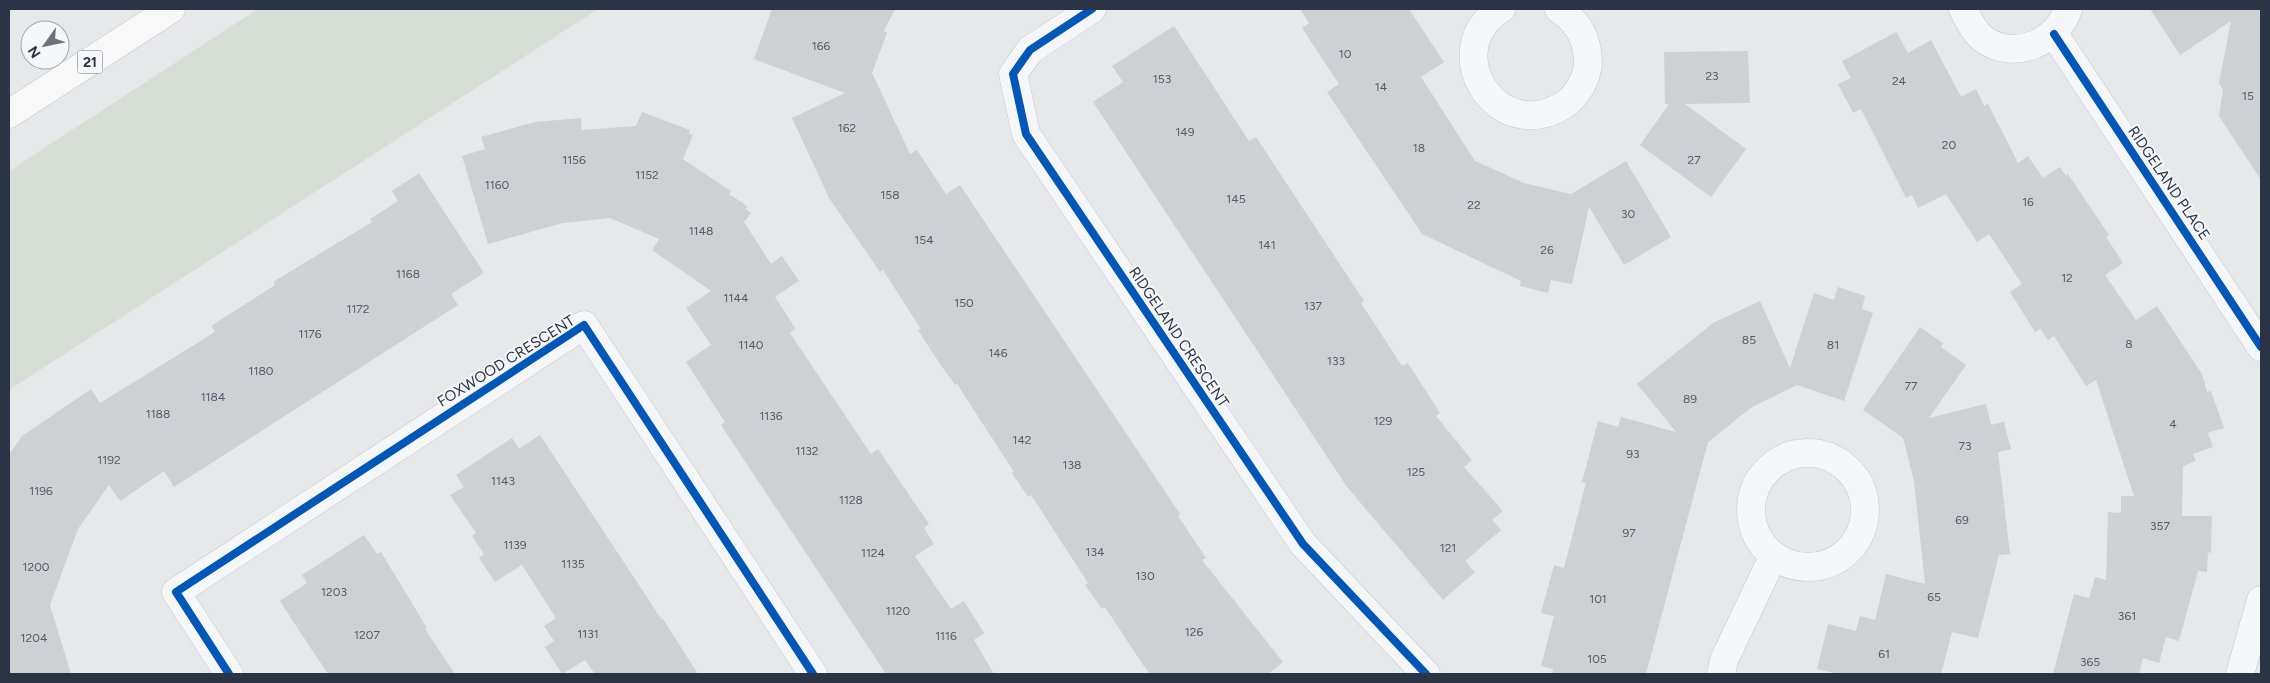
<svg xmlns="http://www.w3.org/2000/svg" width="2270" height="683" viewBox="0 0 2270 683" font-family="Figtree,sans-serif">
<rect width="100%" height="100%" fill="#e6e8ea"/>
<path fill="#d6ded6" d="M 258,9 L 598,9 L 9,390 L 9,171 Z"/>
<path fill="#ced0d3" d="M 772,9 L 895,9 L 884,31 L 887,33 L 872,73 L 910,154 L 917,150 L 946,194 L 960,185 L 1180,514 L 1178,516 L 1206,558 L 1202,560 L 1283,662 L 1268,674 L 1150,674 L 1141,662 L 1105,607 L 1102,609 L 1085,585 L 1088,583 L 1031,495 L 1028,497 L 1012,473 L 1014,472 L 957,384 L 955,385 L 938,361 L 918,330 L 921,329 L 883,270 L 880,272 L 829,198 L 792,118 L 845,93 L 754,59 Z
M 1300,9 L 1409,9 L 1444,62 L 1421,77 L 1475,161 L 1524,183 L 1571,194 L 1626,161 L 1671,237 L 1624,265 L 1589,207 L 1572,284 L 1551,280 L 1548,293 L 1520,286 L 1521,281 L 1422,234 L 1327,92 L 1339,84 L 1302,28 L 1309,23 Z
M 2150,9 L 2261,9 L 2261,180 L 2219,116 L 2223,90 L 2219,83 L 2231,21 L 2180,55 Z
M 1174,26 L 1249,141 L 1256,137 L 1364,301 L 1361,303 L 1402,366 L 1408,363 L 1440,413 L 1436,416 L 1472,460 L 1464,467 L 1503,511 L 1492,520 L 1501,530 L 1465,561 L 1475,572 L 1443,600 L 1347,487 L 1093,102 L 1123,82 L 1112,66 Z
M 1896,32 L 1908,53 L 1931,40 L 1961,97 L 1976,89 L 1984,106 L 1988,104 L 2018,163 L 2028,156 L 2043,178 L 2060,167 L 2066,176 L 2068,174 L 2109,235 L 2106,237 L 2123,263 L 2105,275 L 2136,320 L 2157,306 L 2202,374 L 2207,392 L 2211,391 L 2224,428 L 2208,433 L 2213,447 L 2193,454 L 2196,461 L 2183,466 L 2182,516 L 2212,516 L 2211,553 L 2208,552 L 2207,572 L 2198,571 L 2179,641 L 2166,637 L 2159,663 L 2143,658 L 2139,674 L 2053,674 L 2074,594 L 2089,598 L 2095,577 L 2106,580 L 2108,512 L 2121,513 L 2121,496 L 2134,496 L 2096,380 L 2086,386 L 2054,336 L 2048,340 L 2040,329 L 2035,332 L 2010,292 L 2022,284 L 1989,234 L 1977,242 L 1946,194 L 1918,208 L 1912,195 L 1906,198 L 1861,109 L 1853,113 L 1838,84 L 1851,78 L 1842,61 Z
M 1748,51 L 1750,103 L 1685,104 L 1746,149 L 1711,197 L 1640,145 L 1669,104 L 1665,104 L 1664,52 Z
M 642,112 L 690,130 L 689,133 L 693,135 L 683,159 L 731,191 L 729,194 L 747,206 L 746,209 L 751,213 L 744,222 L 771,264 L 782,256 L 799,281 L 775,297 L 796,329 L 790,333 L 871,454 L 878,449 L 929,524 L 924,528 L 934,544 L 915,556 L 951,609 L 964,601 L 984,633 L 974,640 L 994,674 L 886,674 L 721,425 L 725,422 L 686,362 L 711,345 L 686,308 L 711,291 L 652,250 L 659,239 L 610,218 L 563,223 L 488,244 L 462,156 L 485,149 L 481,137 L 535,122 L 581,118 L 582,130 L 636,126 Z
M 419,173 L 484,273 L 451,294 L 458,305 L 174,487 L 164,471 L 120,501 L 109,485 L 78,529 L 50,605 L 71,674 L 9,674 L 9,455 L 22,436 L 91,389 L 100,403 L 215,332 L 211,326 L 275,285 L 273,282 L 372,222 L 370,219 L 398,201 L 392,191 Z
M 1838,287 L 1865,296 L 1862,309 L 1873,313 L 1844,401 L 1797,385 L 1752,407 L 1708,442 L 1646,674 L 1552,674 L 1553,669 L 1541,666 L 1554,616 L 1541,613 L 1554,565 L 1564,568 L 1586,483 L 1582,482 L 1598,421 L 1618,427 L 1621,417 L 1676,432 L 1637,384 L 1713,323 L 1760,301 L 1790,368 L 1814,293 L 1834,300 Z
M 1920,327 L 1943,343 L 1941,347 L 1966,365 L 1929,418 L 1986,404 L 1991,425 L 2004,422 L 2011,449 L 1998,452 L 2010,554 L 1999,555 L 1978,638 L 1952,632 L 1941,674 L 1838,674 L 1817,669 L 1828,624 L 1856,631 L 1860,616 L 1875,620 L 1886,574 L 1925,584 L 1914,481 L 1903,438 L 1863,410 Z
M 540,435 L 662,620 L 663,619 L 698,674 L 595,674 L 585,660 L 562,674 L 545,647 L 554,641 L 544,626 L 556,618 L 522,565 L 495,582 L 479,558 L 484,554 L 472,536 L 476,533 L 450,495 L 464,487 L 456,475 L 512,438 L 519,449 Z
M 364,535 L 377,554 L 381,552 L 427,628 L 425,629 L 455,674 L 328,674 L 304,638 L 280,601 L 307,583 L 302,575 Z"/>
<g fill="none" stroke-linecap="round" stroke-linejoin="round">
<g stroke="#c4c6c8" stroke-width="29">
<path id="minor" d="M 1092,9 L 1030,50 L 1013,74 L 1026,134 L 1303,544 L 1426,674
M 1501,9 C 1437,49 1496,147 1564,105 C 1577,96 1587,79 1588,63 C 1588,40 1579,22 1559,9
M 1963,9 C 1968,20 1973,30 1982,38 C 2013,62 2057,43 2068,9
M 2054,34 L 2261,347
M1751 510a57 57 0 1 1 114 0a57 57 0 1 1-114 0Z
M 229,674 L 176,592 L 584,325 L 813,674
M 1721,674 L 1724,660 L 1773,557
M 2240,674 L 2261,600"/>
</g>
<g stroke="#c2c5c8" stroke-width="29">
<path id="primary" d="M 9,114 L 171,9"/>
</g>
<use href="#minor" stroke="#f5f6f7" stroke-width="28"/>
<use href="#primary" stroke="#f8f8f8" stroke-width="28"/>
<g stroke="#f4f6f9" stroke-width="11">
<path id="cycleway" d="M 1092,9 L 1030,50 L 1013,74 L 1026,134 L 1303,544 L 1426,674
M 2054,34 L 2261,347
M 229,674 L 176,592 L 584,325 L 813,674"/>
</g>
<use href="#cycleway" stroke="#0057b8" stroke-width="8"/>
</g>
<g text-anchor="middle" stroke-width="4" stroke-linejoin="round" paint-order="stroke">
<g font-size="12" fill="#545c69">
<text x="821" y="50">166</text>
<text x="1345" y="58">10</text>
<text x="1712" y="80">23</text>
<text x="1162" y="83">153</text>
<text x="1899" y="85">24</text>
<text x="1381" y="91">14</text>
<text x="2248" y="100">15</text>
<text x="847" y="132">162</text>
<text x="1185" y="136">149</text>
<text x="1949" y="149">20</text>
<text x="1419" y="152">18</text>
<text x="574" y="164">1156</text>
<text x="1694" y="164">27</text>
<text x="647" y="179">1152</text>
<text x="497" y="189">1160</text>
<text x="890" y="199">158</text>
<text x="1236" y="203">145</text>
<text x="2028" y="206">16</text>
<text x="1474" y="209">22</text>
<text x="1628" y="218">30</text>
<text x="701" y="235">1148</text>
<text x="924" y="244">154</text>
<text x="1267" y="249">141</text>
<text x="1547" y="254">26</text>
<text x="408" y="278">1168</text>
<text x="2067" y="282">12</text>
<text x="736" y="302">1144</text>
<text x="964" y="307">150</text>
<text x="1313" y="310">137</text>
<text x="358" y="313">1172</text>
<text x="310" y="338">1176</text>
<text x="1749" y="344">85</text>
<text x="2129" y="348">8</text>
<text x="751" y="349">1140</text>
<text x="1833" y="349">81</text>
<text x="998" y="357">146</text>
<text x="1336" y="365">133</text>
<text x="261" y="375">1180</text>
<text x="1911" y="390">77</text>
<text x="213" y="401">1184</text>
<text x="1690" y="403">89</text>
<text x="158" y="418">1188</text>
<text x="771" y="420">1136</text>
<text x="1383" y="425">129</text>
<text x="2173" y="428">4</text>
<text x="1022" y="444">142</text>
<text x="1965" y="450">73</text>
<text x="807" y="455">1132</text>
<text x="1633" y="458">93</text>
<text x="109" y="464">1192</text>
<text x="1072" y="469">138</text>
<text x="1416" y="476">125</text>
<text x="503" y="485">1143</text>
<text x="41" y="495">1196</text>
<text x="851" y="504">1128</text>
<text x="1962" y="524">69</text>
<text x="2160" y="530">357</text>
<text x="1629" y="537">97</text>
<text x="515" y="549">1139</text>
<text x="1448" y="552">121</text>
<text x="1095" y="556">134</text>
<text x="873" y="557">1124</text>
<text x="573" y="568">1135</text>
<text x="36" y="571">1200</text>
<text x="1145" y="580">130</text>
<text x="334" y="596">1203</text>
<text x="1934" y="601">65</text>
<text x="1598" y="603">101</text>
<text x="898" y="615">1120</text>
<text x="2127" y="620">361</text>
<text x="1194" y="636">126</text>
<text x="588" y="638">1131</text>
<text x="367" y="639">1207</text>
<text x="946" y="640">1116</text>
<text x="34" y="642">1204</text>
<text x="1884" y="658">61</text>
<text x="1597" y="663">105</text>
<text x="2090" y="666">365</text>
</g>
<rect fill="#f4f6f9" stroke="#676e7b" stroke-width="1" x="77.5" y="50.5" width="25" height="23" rx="4"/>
<g font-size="14" font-weight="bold" fill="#2b3445">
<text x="90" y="67">21</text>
</g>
<g font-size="15" fill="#2b3445" stroke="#f4f6f9">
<text transform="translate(2169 183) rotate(56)" y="5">RIDGELAND PLACE</text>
<text transform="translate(1179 337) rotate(56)" y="5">RIDGELAND CRESCENT</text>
<text transform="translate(506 361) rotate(-32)" y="5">FOXWOOD CRESCENT</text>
</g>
</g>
<rect width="2270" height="683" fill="none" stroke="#2b3445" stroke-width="20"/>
<g transform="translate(45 45) rotate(237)"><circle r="24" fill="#f4f6f9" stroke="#a4a8b1"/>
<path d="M0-4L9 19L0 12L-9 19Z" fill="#6c737f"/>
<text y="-8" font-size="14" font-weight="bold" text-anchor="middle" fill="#2b3445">N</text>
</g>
</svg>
